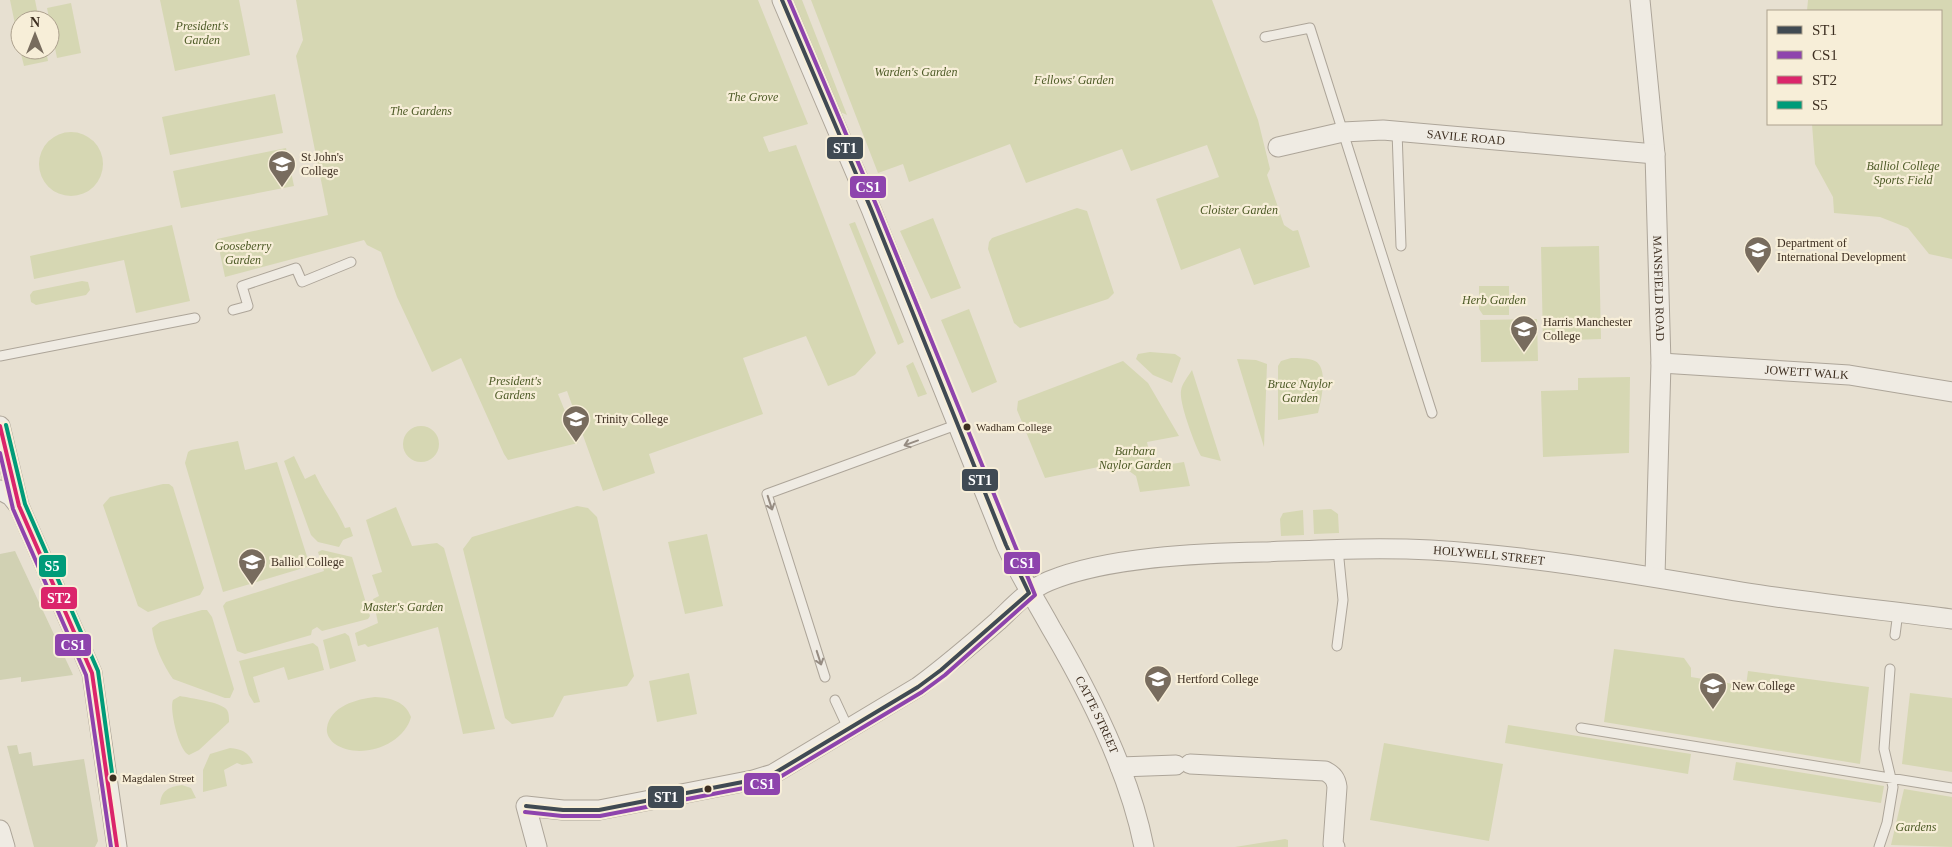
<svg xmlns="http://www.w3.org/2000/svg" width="1952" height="847" viewBox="0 0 1952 847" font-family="'Times New Roman',serif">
<rect width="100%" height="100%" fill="#e7e0d1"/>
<path fill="#d6d7b3" d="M 10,0 L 35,0 L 39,20 L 20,20 L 20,48 Z
M 160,0 L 239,0 L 250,55 L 175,71 Z
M 296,0 L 758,0 L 808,124 L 763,137 L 769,152 L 796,145 L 876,353 L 855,375 L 828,386 L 806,336 L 743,358 L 763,414 L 649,454 L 655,473 L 603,491 L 567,391 L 558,394 L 578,443 L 508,460 L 504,454 L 461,358 L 432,372 L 397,297 L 381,252 L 367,245 L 364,240 L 225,277 L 217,239 L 328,215 L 296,56 L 303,40 Z
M 790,0 L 802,0 L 847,115 L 834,109 Z
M 811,0 L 1212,0 L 1258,120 L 1270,169 L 1267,175 L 1284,225 L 1293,231 L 1298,230 L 1310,267 L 1254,285 L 1240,248 L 1181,270 L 1156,199 L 1219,177 L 1207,145 L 1131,171 L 1122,149 L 1026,183 L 1010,144 L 909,182 L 903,164 L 878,173 Z
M 1808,0 L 1952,0 L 1952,259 L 1929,254 L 1908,228 L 1880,217 L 1834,213 L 1833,197 L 1815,164 L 1812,124 L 1941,124 L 1941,11 L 1807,11 Z
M 71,3 L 81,53 L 57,58 L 47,8 Z
M 20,50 L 46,50 L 48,61 L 24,66 Z
M 275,94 L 283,133 L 170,155 L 162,117 Z
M39 164a32 32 0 1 1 64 0a32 32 0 1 1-64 0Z
M 286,148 L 294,186 L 181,208 L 173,171 Z
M 1077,208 L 1087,211 L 1114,293 L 1108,299 L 1020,328 L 1014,323 L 988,249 L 989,242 L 992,238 Z
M 933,218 L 961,288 L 931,299 L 900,231 Z
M 855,222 L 904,342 L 898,345 L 849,224 Z
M 172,225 L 190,301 L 136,313 L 124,260 L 34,279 L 30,256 Z
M 1599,246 L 1601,339 L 1543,341 L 1541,247 Z
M 82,281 L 88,282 L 90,290 L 86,295 L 36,305 L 31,302 L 30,295 L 33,291 Z
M 1479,286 L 1509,286 L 1509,315 L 1483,315 L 1479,309 Z
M 969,309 L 997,382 L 972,393 L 941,320 Z
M 1537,319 L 1538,361 L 1481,362 L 1480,320 Z
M 1150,352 L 1175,354 L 1181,358 L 1172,383 L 1153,375 L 1136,359 L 1138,354 Z
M 1291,358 C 1298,358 1309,358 1315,361 C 1329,368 1321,401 1318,413 L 1278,420 L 1278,366 L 1281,361 Z
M 1237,359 L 1256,360 L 1267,364 L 1264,447 Z
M 1123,361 L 1148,383 L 1179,436 L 1147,442 L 1152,467 L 1184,462 L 1190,486 L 1140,492 L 1136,476 L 1118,463 L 1045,478 L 1017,410 L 1018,401 Z
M 913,362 L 927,394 L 918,397 L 906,366 Z
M 1192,370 L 1221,461 L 1201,456 C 1195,445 1179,403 1181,391 C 1182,383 1188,377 1192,370 Z
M 1630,377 L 1629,453 L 1543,457 L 1541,391 L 1578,390 L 1578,378 Z
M403 444a18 18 0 1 1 36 0a18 18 0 1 1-36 0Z
M 238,441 L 245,470 L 277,462 L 310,566 L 223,592 L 185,463 L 188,452 L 191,450 Z
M 294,456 L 305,479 L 315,474 C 324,494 337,509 345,528 L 350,527 L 353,536 L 343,540 L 339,547 L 318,542 L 311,535 L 284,461 Z
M 163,484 L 169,484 L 173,487 L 204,588 L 200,595 L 148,612 L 138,606 L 103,505 L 110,497 Z
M 577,506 L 588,508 L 597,517 L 634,676 L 627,686 L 564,696 L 553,717 L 512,724 L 505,718 L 463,549 L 472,537 Z
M 396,507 L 412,546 L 437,543 L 444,548 L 495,729 L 463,734 L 438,627 L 368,647 L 365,644 L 358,646 L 355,633 L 378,623 L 373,599 L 379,596 L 372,575 L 382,572 L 366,520 Z
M 1331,509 L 1338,514 L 1339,533 L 1314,534 L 1313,510 Z
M 1303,510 L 1304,535 L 1281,536 L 1280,519 L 1283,513 Z
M 707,534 L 723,606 L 685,614 L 668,542 Z
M 322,550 L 352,557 L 370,616 L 368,619 L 322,631 L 317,627 L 312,630 L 311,635 L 245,654 L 237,651 L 223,606 L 226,602 L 324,571 L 318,552 Z
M 202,610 L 207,610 L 212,617 L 234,689 L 230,698 L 225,698 L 173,679 C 163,665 154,645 152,628 L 160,622 Z
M 345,633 L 349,636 L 356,661 L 330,669 L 323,640 Z
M 313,643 L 318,647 L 324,670 L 288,680 L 284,667 L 253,677 L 260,702 L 254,703 L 249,695 L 239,661 Z
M 1614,649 L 1684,658 L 1691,668 L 1691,677 L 1746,686 L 1748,671 L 1869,687 L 1860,764 L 1604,722 Z
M 689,673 L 697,714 L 657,722 L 649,681 Z
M 1910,693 L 1952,698 L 1952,772 L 1902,764 Z
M 180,696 C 189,698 222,702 227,710 C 229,713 229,718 229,722 L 199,750 L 189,755 C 179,752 169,709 173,700 Z
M 375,697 C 391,698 405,701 411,717 C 404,745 360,761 335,744 C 330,740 326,734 327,728 C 330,706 357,699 375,697 Z
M 1508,725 L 1691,754 L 1688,774 L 1505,743 Z
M 1384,743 L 1503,764 L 1489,841 L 1370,820 Z
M 230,748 C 241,749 249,752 253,763 L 242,765 L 237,763 L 224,770 L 227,786 L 203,792 L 203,770 L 210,754 Z
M 1736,762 L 1884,786 L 1881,803 L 1733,780 Z
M 182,785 L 191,788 L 196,798 L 160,805 C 161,790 169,787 182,785 Z
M 1904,789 L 1952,797 L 1952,847 L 1891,845 Z
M 1285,839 L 1288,840 L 1288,847 L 1235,847 Z"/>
<path fill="#d1d1b3" d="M 15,551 L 73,675 L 21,682 L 21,677 L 0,680 L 0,554 Z
M 17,745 L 19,754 L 31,752 L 33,766 L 84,759 L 98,841 L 95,847 L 34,847 L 7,746 Z"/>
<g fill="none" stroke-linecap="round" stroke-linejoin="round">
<g stroke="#ada599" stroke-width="11">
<path id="lane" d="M 1265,37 L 1310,28 L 1432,413
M 1397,131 L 1401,246
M 233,310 L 248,306 L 242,286 L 296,268 L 302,282 L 351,262
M 0,356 L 195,318
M 1895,635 L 1898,612
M 1337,646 L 1343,600 L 1338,549
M 825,677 L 767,494 L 956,425
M 835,700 L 848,728
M 1581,728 L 1952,788
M 1879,847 L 1887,823 L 1893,787 L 1884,749 L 1890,669"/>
</g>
<g stroke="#ada599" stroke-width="21">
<g id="street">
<path id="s1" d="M 782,0 L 871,209 L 1006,545 C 1020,576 1035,599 1051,628 C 1090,694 1129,771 1144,847"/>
<path id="s2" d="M 1640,0 L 1655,154 L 1661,363 L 1655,576"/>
<path id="s3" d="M 1278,147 L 1343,132 L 1383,130 L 1655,154"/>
<path id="s4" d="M 1661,363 L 1849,375 L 1952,392"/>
<path d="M 0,426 L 19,506"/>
<path d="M 0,490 L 11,496 L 19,506 L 92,673 L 117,847"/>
<path d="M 1190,764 L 1325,771 C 1333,775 1336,779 1337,787 L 1333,844 L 1335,847"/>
<path d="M 1120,767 L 1176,765"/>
<path d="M 0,830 L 5,847"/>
<path id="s5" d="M 537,847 L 526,806 L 563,810 L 599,810 L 753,780 L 773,774 L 918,687 C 946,666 972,644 998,621 C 1013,607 1029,589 1049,581 C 1107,557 1199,553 1263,552 C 1319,550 1375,547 1431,550 C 1535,556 1639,575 1742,592 C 1812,603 1882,610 1952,619"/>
</g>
</g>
<use href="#lane" stroke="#efebe3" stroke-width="9"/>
<use href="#street" stroke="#efebe3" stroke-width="19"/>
<g stroke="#f7eed8" stroke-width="8">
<path id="bus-1" d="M 782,0 L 871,209 L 1006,545 L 1029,593
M 526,806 L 563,810 L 599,810 L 753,780 L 773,774 L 918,687 L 941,670 L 1029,593"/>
</g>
<g stroke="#f7eed8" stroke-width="8">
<path id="bus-2" d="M 0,453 L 13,509 L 86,675 L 111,847
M 525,812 L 562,816 L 600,816 L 754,786 L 775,780 L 922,692 L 945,675 L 1035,595 L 877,207 L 789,0"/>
</g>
<g stroke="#f7eed8" stroke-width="8">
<path id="bus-3" d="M 0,426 L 19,506 L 92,673 L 117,847"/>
</g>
<g stroke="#f7eed8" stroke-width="8">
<path id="bus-4" d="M 6,425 L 25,504 L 98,671 L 113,780"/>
</g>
<use href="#bus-1" stroke="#404a53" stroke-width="4"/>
<use href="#bus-2" stroke="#8e44ad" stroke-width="4"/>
<use href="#bus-3" stroke="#db256b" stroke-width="4"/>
<use href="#bus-4" stroke="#009b79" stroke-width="4"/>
</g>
<defs><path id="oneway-shaft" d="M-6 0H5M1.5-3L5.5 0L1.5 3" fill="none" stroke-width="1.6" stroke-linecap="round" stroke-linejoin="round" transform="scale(1.25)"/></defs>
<g stroke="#968c82">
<use href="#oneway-shaft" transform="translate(911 443) rotate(160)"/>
<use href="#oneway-shaft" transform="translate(770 503) rotate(72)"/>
<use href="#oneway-shaft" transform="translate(819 658) rotate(72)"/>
</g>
<defs>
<g id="university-pin" transform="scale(1.4375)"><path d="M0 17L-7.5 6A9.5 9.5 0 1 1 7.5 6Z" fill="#786c5e" stroke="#f7eed8"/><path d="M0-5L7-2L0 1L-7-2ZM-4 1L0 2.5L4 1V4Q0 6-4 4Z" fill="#fff"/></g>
</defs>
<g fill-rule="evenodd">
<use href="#university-pin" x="282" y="164"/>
<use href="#university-pin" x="1758" y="250"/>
<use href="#university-pin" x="1524" y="329"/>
<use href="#university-pin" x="576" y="419"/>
<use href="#university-pin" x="252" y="562"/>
<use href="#university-pin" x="1158" y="679"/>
<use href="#university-pin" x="1713" y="686"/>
</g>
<g fill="#3d2e20" stroke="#f7eed8" stroke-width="2">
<circle cx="967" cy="427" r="4.5"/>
<circle cx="113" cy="778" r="4.5"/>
<circle cx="708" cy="789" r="4.5"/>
</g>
<g text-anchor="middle" stroke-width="4.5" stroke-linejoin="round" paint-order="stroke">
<g font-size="11" fill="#3d2e20" stroke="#f7eed8" text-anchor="start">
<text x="976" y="431">Wadham College</text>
<text x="122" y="782">Magdalen Street</text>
</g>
<g font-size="12" font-style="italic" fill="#4d5a26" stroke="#f7eed8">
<text x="202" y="30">President's<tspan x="202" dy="14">Garden</tspan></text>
<text x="916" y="76">Warden's Garden</text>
<text x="1074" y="84">Fellows' Garden</text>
<text x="753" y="101">The Grove</text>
<text x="421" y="115">The Gardens</text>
<text x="1903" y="170">Balliol College<tspan x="1903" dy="14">Sports Field</tspan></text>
<text x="1239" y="214">Cloister Garden</text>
<text x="243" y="250">Gooseberry<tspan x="243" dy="14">Garden</tspan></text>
<text x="1494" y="304">Herb Garden</text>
<text x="515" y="385">President's<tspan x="515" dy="14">Gardens</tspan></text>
<text x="1300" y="388">Bruce Naylor<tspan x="1300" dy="14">Garden</tspan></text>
<text x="1135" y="455">Barbara<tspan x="1135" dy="14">Naylor Garden</tspan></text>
<text x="403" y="611">Master's Garden</text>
<text x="1916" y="831">Gardens</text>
</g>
<g font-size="12" fill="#3d2e20" stroke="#f7eed8">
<text dy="4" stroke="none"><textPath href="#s3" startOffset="190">SAVILE ROAD</textPath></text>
<text dy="4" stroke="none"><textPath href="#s2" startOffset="289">MANSFIELD ROAD</textPath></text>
<text dy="4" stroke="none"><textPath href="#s4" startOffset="146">JOWETT WALK</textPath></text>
<text dy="4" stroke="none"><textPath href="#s5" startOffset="1075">HOLYWELL STREET</textPath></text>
<text dy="4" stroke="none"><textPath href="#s1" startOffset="782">CATTE STREET</textPath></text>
</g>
<g font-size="12" fill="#3d2e20" stroke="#f7eed8" text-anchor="start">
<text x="301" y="161">St John's<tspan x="301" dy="14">College</tspan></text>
<text x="1777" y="247">Department of<tspan x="1777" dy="14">International Development</tspan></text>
<text x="1543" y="326">Harris Manchester<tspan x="1543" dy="14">College</tspan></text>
<text x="595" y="423">Trinity College</text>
<text x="271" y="566">Balliol College</text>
<text x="1177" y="683">Hertford College</text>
<text x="1732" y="690">New College</text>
</g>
</g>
<g stroke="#f7eed8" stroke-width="2">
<rect x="826" y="136" width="38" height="24" rx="5" fill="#404a53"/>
<rect x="849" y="175" width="38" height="24" rx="5" fill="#8e44ad"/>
<rect x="961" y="468" width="38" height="24" rx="5" fill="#404a53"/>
<rect x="1003" y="551" width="38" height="24" rx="5" fill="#8e44ad"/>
<rect x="38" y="554" width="29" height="24" rx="5" fill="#009b79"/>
<rect x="40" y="586" width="38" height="24" rx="5" fill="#db256b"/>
<rect x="54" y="633" width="38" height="24" rx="5" fill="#8e44ad"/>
<rect x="743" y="772" width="38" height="24" rx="5" fill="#8e44ad"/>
<rect x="647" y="785" width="38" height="24" rx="5" fill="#404a53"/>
</g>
<g font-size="14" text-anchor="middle" font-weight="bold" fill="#fff">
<text x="845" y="153">ST1</text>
<text x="868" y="192">CS1</text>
<text x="980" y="485">ST1</text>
<text x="1022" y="568">CS1</text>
<text x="52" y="571">S5</text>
<text x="59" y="603">ST2</text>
<text x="73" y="650">CS1</text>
<text x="762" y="789">CS1</text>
<text x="666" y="802">ST1</text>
</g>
<rect x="1767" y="10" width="175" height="115" fill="#f7eed8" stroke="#ada18e"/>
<rect x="1777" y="26" width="25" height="8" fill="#404a53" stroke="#ada18e"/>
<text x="1812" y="35" font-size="15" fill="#3d2e20">ST1</text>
<rect x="1777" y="51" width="25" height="8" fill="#8e44ad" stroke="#ada18e"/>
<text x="1812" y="60" font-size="15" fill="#3d2e20">CS1</text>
<rect x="1777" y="76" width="25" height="8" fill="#db256b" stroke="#ada18e"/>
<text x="1812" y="85" font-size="15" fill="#3d2e20">ST2</text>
<rect x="1777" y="101" width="25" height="8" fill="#009b79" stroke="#ada18e"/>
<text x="1812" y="110" font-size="15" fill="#3d2e20">S5</text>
<g transform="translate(35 35)"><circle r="24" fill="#f7eed8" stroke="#ada18e"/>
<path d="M0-4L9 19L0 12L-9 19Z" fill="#786c5e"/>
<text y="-8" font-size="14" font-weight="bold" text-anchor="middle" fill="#3d2e20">N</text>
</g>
</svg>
